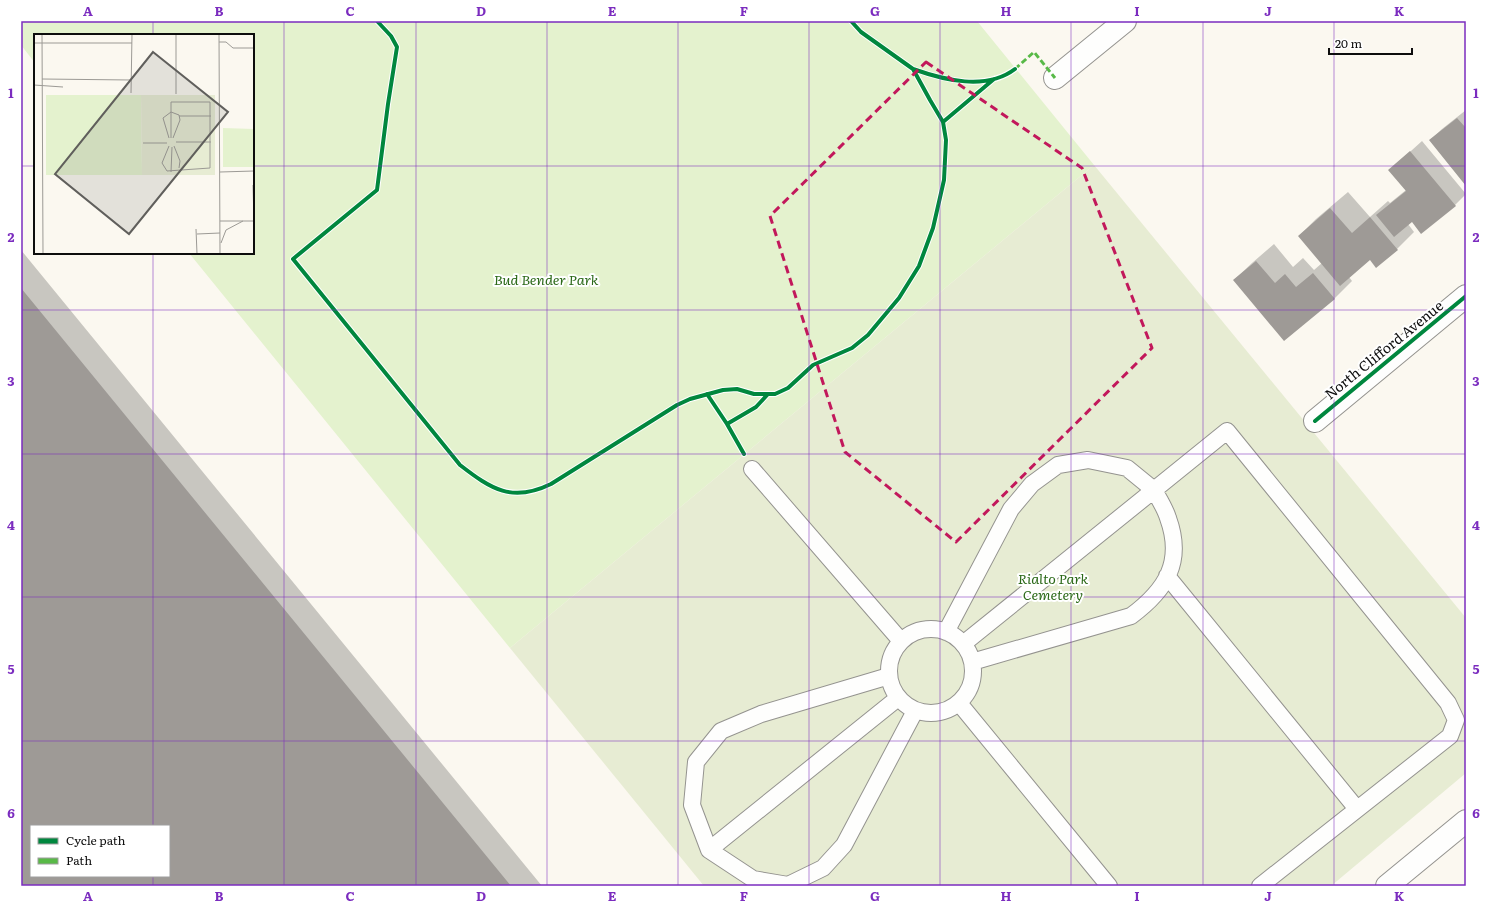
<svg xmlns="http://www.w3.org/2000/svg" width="1487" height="907" viewBox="0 0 1487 907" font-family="Literata,serif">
<rect width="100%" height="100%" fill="#fbf8f0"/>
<path fill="#e4f2ce" d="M 21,21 L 977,21 L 1094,165 L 510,648 L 189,253 L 253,253 L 253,35 L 35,35 L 35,63 L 21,45 Z"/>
<path fill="#e7ecd3" d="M 1094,165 L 1466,618 L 1466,773 L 1331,886 L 704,886 L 510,648 Z"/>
<path fill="#0003" fill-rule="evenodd" d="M 1466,110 L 1466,185 L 1430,140 L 1442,129 Z
M 1422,141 L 1466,194 L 1455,205 L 1412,221 L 1408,224 L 1414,232 L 1397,249 L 1370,259 L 1349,277 L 1352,281 L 1335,298 L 1284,340 L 1234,280 L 1252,263 L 1274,244 L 1293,267 L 1303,258 L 1314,270 L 1322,263 L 1299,236 L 1316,219 L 1348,192 L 1370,217 L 1388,201 L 1390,203 L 1406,190 L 1390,170 Z
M 21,250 L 542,886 L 21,886 ZM 31,826 L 169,826 L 169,876 L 31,876 Z"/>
<path fill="#9e9a96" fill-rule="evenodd" d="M 1457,118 L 1466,128 L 1466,186 L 1429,140 Z
M 1410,151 L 1456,206 L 1421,234 L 1412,222 L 1394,237 L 1376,215 L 1406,191 L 1388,170 Z
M 1330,208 L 1352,233 L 1370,217 L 1398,250 L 1376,268 L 1370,260 L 1340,286 L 1298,236 Z
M 1256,261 L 1275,283 L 1285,274 L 1296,287 L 1313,273 L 1335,299 L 1284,341 L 1233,280 Z
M 21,288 L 511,886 L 21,886 ZM 31,826 L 169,826 L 169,876 L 31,876 Z"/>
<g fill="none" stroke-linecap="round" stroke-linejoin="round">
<g stroke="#94938f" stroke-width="18">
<path id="service" d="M 752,469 L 901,641
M 1167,576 L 1357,809
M889 671a42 42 0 1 1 84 0a42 42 0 1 1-84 0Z
M 946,632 L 1011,509 L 1032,484 L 1058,465 L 1088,460 L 1127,468 L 1154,490 L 1227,431 L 1448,703 L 1456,720 L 1450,736 L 1260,886
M 963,644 L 1154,490 C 1159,499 1165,508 1168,518 C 1184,562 1166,590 1131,616 L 972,662
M 959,703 L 1109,886
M 709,850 L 898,698
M 788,885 L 823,868 L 844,845 L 915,711
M 789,886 L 788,885 L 753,879 L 709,850 L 692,805 L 696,762 L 721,731 L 761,714 L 889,676"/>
</g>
<g stroke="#94938f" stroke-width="24">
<path id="minor" d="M 1055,78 L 1125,21
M 1315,421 L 1466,296"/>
</g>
<g stroke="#94938f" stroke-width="24">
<path id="tertiary" d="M 1387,886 L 1466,821"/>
</g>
<path stroke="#b8b7b6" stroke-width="2.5" stroke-dasharray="4 2" stroke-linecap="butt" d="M 377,21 L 391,36 L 397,47 L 388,104 L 377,190 L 293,259 L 460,465 C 491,489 512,503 551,484 L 677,405 L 690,399 L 723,390 L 737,389 L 754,394 L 775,394 L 788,388 L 813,365 L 852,348 L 868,335 L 899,298 L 919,266 L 933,228 L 944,180 L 946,140 L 943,122 L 930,100 L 913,69 L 861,32 L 851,21
M 914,69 C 945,80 987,91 1015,69
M 943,122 L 994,80
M 707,394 L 727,424 L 741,450
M 727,424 L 756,407 L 768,394"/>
<use href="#service" stroke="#fefefd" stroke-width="16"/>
<use href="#minor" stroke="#fefefd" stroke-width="22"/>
<use href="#tertiary" stroke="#fefefd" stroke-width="22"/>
<path stroke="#58b947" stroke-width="3" stroke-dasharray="6 3" stroke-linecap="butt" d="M 1015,69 L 1034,52 L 1055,78"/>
<g stroke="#fff" stroke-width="6">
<path id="cycleway" d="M 377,21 L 391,36 L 397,47 L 388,104 L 377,190 L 293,259 L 460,465 C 491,489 512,503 551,484 L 677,405 L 690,399 L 723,390 L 737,389 L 754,394 L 775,394 L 788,388 L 813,365 L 852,348 L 868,335 L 899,298 L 919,266 L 933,228 L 944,180 L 946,140 L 943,122 L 930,100 L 913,69 L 861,32 L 851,21
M 913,69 C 944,80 986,91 1015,69
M 943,122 L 994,79
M 707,394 L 727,424 L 744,454
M 1315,421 L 1466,296
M 727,424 L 756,407 L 768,394"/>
</g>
<use href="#cycleway" stroke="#00873e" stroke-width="4"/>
</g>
<path fill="none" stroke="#c2185b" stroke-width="3" stroke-dasharray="8 5" stroke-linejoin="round" d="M 926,62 L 1082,168 L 1152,348 L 956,542 L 845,452 L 770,216 Z"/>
<path fill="none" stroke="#7b2cbf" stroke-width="1" stroke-opacity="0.55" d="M 153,21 L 153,35M 284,21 L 284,886M 416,21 L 416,886M 547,21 L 547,886M 678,21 L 678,886M 809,21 L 809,886M 940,21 L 940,886M 1071,21 L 1071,886M 1203,21 L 1203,886M 1334,21 L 1334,886M 21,166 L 35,166M 253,166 L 1466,166M 153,253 L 153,826M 21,310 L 1466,310M 21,454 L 1466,454M 21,597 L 1466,597M 21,741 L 1466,741M 153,876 L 153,886"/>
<g text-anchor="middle" stroke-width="4" stroke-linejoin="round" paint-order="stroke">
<g font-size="14" font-style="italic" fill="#2b6918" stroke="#fff">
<text x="546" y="285">Bud Bender Park</text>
<text x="1053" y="584">Rialto Park<tspan x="1053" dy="16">Cemetery</tspan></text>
</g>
<g font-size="14" fill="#0d0d0d" stroke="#fff">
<text transform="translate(1384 350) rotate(-39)" y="5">North Clifford Avenue</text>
</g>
</g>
<g transform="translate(34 34)">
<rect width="220" height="220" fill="#fbf8f0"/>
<path d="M 12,61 L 107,61 L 108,141 L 12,141 ZM 189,94 L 220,95 L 220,133 L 189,133 Z" fill="#e4f2ce"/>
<path d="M 107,61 L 181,61 L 181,141 L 108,141 Z" fill="#e7ecd3"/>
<path fill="none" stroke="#9c9a95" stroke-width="1" d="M 8,0 L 9,220M 142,0 L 142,60M 185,0 L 186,220M 185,8 L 192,8 L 199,14 L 220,14M 0,9 L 98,9M 8,45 L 97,46M 0,51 L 29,53M 97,59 L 98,0M 145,82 L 177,82M 137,104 L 137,78 L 145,81 L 146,86 L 139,104M 142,108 L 177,108M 109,109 L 133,109M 135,112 L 128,129 L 133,137 L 176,134 L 176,68 L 137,68 L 137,78 L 129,84 L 135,104M 140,112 L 146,127 L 145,134M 137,138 L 138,113M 186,138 L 220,137M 219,151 L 220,187M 186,187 L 220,187M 162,195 L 163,220M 163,200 L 186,199M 187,209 L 192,196 L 209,187"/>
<path fill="#605f5c" fill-opacity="0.15" stroke="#605f5c" stroke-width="2" d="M 119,18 L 194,78 L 95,200 L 21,140 Z"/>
<rect width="220" height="220" fill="none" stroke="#0d0d0d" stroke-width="2"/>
</g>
<rect width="1487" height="907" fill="none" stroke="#ffffff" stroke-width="44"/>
<rect x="30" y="825" width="140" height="52" fill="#ffffff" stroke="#9e9e9e"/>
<rect x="38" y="838" width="20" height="6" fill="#00873e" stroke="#9e9e9e"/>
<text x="66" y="845" font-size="12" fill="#0d0d0d">Cycle path</text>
<rect x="38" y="858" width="20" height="6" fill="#58b947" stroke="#9e9e9e"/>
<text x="66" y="865" font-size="12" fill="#0d0d0d">Path</text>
<path d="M1329 48v6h83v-6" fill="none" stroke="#0d0d0d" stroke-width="2"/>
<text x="1335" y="48" font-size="12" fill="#0d0d0d" stroke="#ffffff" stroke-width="3" paint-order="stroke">20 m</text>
<rect x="22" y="22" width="1443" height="863" fill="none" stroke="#7b2cbf" stroke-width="1.5"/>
<g font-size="13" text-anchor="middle" font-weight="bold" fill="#7b2cbf">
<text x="88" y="16">A</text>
<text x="219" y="16">B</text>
<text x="350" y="16">C</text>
<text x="481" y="16">D</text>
<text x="612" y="16">E</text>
<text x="744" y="16">F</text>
<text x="875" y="16">G</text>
<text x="1006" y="16">H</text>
<text x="1137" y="16">I</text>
<text x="1268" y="16">J</text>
<text x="1399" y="16">K</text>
<text x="11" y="98">1</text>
<text x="1476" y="98">1</text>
<text x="11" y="242">2</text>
<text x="1476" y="242">2</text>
<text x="11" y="386">3</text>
<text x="1476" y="386">3</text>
<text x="11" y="530">4</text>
<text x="1476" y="530">4</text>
<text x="11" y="674">5</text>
<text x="1476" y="674">5</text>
<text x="11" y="818">6</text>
<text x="1476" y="818">6</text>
<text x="88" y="901">A</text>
<text x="219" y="901">B</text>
<text x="350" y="901">C</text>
<text x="481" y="901">D</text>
<text x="612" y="901">E</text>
<text x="744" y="901">F</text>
<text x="875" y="901">G</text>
<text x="1006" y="901">H</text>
<text x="1137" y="901">I</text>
<text x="1268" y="901">J</text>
<text x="1399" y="901">K</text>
</g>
</svg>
